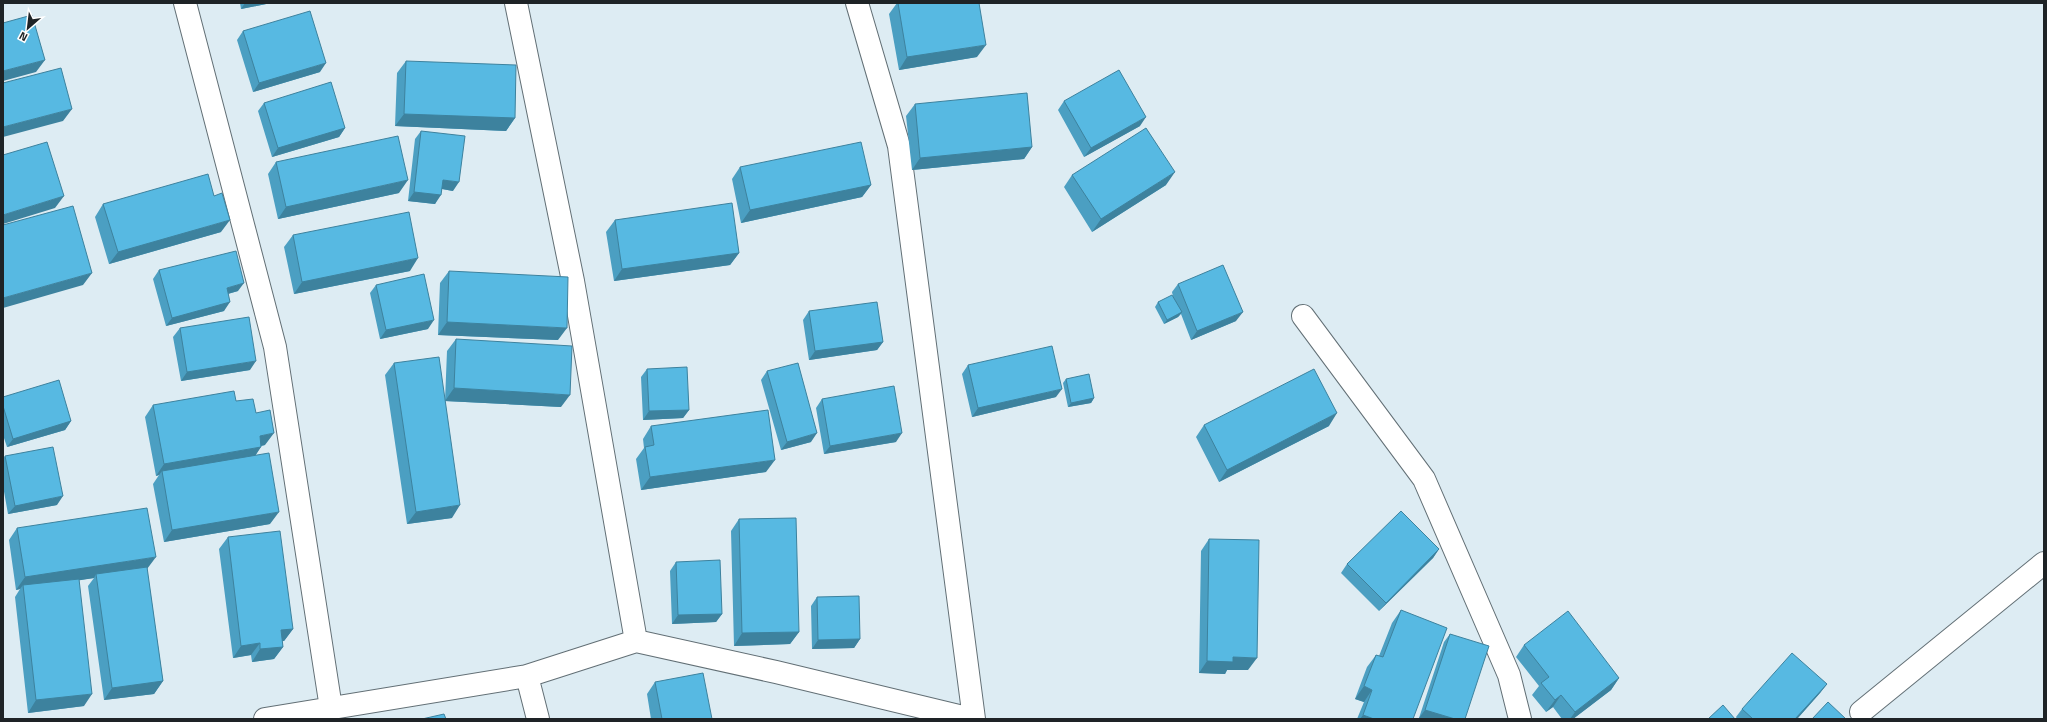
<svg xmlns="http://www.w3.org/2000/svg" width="2047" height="722" viewBox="0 0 2047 722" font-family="'Titillium Web',sans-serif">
<rect width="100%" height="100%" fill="#ddecf3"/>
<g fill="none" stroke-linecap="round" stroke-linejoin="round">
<g stroke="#626f75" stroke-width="24">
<path id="street" d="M 185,3 L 275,347 L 331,708
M 516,3 L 573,281 L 636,641
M 857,3 L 899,146 L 974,719
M 1303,316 L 1424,479 L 1509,675 L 1520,719
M 527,676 L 538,719
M 1861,712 L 2044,563
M 265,719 L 527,676 L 636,641 L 776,672 L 971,719"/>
</g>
<use href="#street" stroke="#fff" stroke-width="22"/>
</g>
<path fill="#4b9fc2" d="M 240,3 L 271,3 L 241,9 Z
M 897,3 L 898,3 L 977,57 L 899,70 L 889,14 Z
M 243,31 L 320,72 L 253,92 L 237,40 Z
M 406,61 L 515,118 L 506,131 L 395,126 L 397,73 Z
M 1064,101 L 1140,126 L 1084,157 L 1058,110 Z
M 264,103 L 345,128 L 339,137 L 272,157 L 258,111 Z
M 915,104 L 1032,147 L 1024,159 L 912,170 L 906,116 Z
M 421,131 L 453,191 L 442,189 L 435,204 L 408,201 L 415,139 Z
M 276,162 L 399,193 L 278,219 L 268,174 Z
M 740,167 L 871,185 L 862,197 L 741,223 L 732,179 Z
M 1072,175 L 1166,185 L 1092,232 L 1064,187 Z
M 103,204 L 221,232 L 109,264 L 95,217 Z
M 615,220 L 739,253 L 730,265 L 614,281 L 606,232 Z
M 293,235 L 410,271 L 294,294 L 284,247 Z
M 159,270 L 238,291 L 228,294 L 224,311 L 166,326 L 153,279 Z
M 449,271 L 558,340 L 438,335 L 440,283 Z
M 1178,284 L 1236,321 L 1191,340 L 1181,314 L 1178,317 L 1164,324 L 1155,307 L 1158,302 L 1173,297 L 1172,292 Z
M 376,285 L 428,329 L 380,339 L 370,293 Z
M 809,311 L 883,342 L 877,350 L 809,360 L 803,320 Z
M 180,328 L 250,370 L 181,381 L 173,337 Z
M 456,339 L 561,407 L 445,401 L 452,518 L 407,524 L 385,375 L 394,363 L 445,401 L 447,351 Z
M 968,365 L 1056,397 L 972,417 L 962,374 Z
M 647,369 L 689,410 L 683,418 L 643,420 L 641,377 Z
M 767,371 L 811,442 L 781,450 L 761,380 Z
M 1066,379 L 1094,398 L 1091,403 L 1068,407 L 1063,383 Z
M 3,397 L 71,421 L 65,430 L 7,447 L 3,435 Z
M 822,399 L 896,442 L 824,454 L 816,408 Z
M 236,401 L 256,413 L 265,445 L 261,446 L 255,456 L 270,524 L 164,542 L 153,484 L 159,475 L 156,476 L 145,417 L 153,405 Z
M 1204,425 L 1329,426 L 1219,482 L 1196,437 Z
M 651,426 L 766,472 L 641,490 L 636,459 L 644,448 L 643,439 Z
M 5,456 L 57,505 L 8,514 L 3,486 L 3,459 Z
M 739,519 L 799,632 L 790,644 L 734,646 L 731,531 Z
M 17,528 L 147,569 L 163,681 L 154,694 L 104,700 L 88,586 L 94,578 L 79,580 L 84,706 L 28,713 L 15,597 L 20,589 L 16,590 L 9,540 Z
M 228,537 L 293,629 L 284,641 L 282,641 L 283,647 L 274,659 L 252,662 L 251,655 L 233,658 L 219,549 Z
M 1209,539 L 1248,670 L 1227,670 L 1225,674 L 1199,673 L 1201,551 Z
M 1439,549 L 1433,558 L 1379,611 L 1341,573 L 1347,564 Z
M 676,562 L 722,614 L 716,622 L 672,624 L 670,571 Z
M 817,597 L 860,639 L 854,648 L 812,649 L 811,606 Z
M 1401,610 L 1413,719 L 1357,719 L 1364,702 L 1355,699 L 1367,667 L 1376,655 L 1379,656 L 1392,623 Z
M 1450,634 L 1465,719 L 1419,718 L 1444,642 Z
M 1524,645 L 1619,678 L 1611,690 L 1573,719 L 1562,719 L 1553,707 L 1546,712 L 1532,695 L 1539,686 L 1516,657 Z
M 655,682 L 712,719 L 651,719 L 647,694 Z
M 1827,684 L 1820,693 L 1797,719 L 1737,719 L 1736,717 L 1742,709 Z"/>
<path fill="#3d829e" d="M 245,3 L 271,3 L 241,9 Z
M 986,45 L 977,57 L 899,70 L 907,57 Z
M 45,60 L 36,72 L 3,81 L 3,71 Z
M 326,63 L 320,72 L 253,92 L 259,83 Z
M 72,109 L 63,121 L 3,137 L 3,127 Z
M 404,114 L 515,118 L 506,131 L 395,126 Z
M 1146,117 L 1140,126 L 1084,157 L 1091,148 Z
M 345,128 L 339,137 L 272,157 L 278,148 Z
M 1032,147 L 1024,159 L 912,170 L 920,158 Z
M 1175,172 L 1166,185 L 1092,232 L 1101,219 Z
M 408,180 L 399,193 L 278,219 L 286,207 Z
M 443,180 L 459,182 L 453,191 L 437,188 Z
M 871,185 L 862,197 L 741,223 L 750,210 Z
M 414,192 L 441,195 L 435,204 L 408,201 Z
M 64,196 L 55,208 L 3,224 L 3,215 Z
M 230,220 L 221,232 L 109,264 L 118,252 Z
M 739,253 L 730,265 L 614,281 L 622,269 Z
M 418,258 L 410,271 L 294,294 L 302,282 Z
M 92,273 L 83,285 L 3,308 L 3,298 Z
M 244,283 L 238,291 L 220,296 L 227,288 Z
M 230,302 L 224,311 L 166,326 L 172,318 Z
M 1182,312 L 1178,317 L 1164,324 L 1167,320 Z
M 1243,312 L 1236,321 L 1191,340 L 1197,331 Z
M 434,320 L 428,329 L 380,339 L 386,330 Z
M 447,322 L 567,328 L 558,340 L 438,335 Z
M 883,342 L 877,350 L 809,360 L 815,351 Z
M 256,361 L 250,370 L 181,381 L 187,372 Z
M 454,388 L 570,395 L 561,407 L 445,401 Z
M 1062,389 L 1056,397 L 972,417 L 978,408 Z
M 1094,398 L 1091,403 L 1068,407 L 1071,403 Z
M 689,410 L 683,418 L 643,420 L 649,411 Z
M 1337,413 L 1329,426 L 1219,482 L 1227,470 Z
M 71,421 L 65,430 L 7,447 L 13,439 Z
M 274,433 L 265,445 L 251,448 L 260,436 Z
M 817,433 L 811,442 L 781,450 L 787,442 Z
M 902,433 L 896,442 L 824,454 L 830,446 Z
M 261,447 L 253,459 L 162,471 L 159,475 L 156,476 L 164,464 Z
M 775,460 L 766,472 L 641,490 L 650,477 Z
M 63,496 L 57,505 L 8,514 L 15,506 Z
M 460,505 L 452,518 L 407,524 L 416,512 Z
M 279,512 L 270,524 L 164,542 L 172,530 Z
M 1439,549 L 1433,558 L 1379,611 L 1386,603 Z
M 156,557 L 147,569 L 96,574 L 94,578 L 24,589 L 23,585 L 20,589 L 16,590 L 25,577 Z
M 722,614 L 716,622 L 672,624 L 678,615 Z
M 293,629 L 284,641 L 272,642 L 281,630 Z
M 799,632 L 790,644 L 734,646 L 742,633 Z
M 860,639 L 854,648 L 812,649 L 818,640 Z
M 260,643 L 251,655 L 233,658 L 241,646 Z
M 283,647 L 274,659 L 252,662 L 260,649 Z
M 1233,657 L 1257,658 L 1248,670 L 1227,670 L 1225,674 L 1199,673 L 1207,661 Z
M 1619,678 L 1611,690 L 1573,719 L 1570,719 L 1575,712 Z
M 163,681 L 154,694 L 104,700 L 112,688 Z
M 1827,684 L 1820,693 L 1797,719 L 1795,719 Z
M 1364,686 L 1372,690 L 1364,702 L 1355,699 Z
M 92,694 L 84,706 L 28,713 L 36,700 Z
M 1561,695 L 1553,707 L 1546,712 L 1555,700 Z
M 1425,710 L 1455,719 L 1422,719 L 1419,718 Z
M 1363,715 L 1374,719 L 1360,719 Z"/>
<path fill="#57b9e2" stroke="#3d829e" d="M 898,3 L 979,3 L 986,45 L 907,57 Z
M 310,11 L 326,63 L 259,83 L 243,31 Z
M 32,15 L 45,60 L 3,71 L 3,23 Z
M 406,61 L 516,65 L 515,118 L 404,114 Z
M 61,68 L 72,109 L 3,127 L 3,83 Z
M 1119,70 L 1146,117 L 1091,148 L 1064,101 Z
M 331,82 L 345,128 L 278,148 L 264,103 Z
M 1027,93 L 1032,147 L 920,158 L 915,104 Z
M 1146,128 L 1175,172 L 1101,219 L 1072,175 Z
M 421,131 L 465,136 L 459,182 L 443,180 L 441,195 L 414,192 Z
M 398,136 L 408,180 L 286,207 L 276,162 Z
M 47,142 L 64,196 L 3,215 L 3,155 Z
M 861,142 L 871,185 L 750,210 L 740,167 Z
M 208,174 L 214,196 L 222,193 L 230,220 L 118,252 L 103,204 Z
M 732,203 L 739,253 L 622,269 L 615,220 Z
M 73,206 L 92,273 L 3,298 L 3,225 Z
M 409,212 L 418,258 L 302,282 L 293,235 Z
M 236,251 L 244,283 L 227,288 L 230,302 L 172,318 L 159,270 Z
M 1223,265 L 1243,312 L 1197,331 L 1178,284 Z
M 449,271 L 568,277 L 567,328 L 447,322 Z
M 424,274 L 434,320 L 386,330 L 376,285 Z
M 1172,295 L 1182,312 L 1167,320 L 1158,302 Z
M 877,302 L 883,342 L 815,351 L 809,311 Z
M 249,317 L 256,361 L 187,372 L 180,328 Z
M 456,339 L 572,346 L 570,395 L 454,388 Z
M 1052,346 L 1062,389 L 978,408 L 968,365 Z
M 439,357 L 460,505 L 416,512 L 394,363 Z
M 798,363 L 817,433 L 787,442 L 767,371 Z
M 687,367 L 689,410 L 649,411 L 647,369 Z
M 1314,369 L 1337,413 L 1227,470 L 1204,425 Z
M 1089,374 L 1094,398 L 1071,403 L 1066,379 Z
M 59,380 L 71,421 L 13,439 L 3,406 L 3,397 Z
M 894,386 L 902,433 L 830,446 L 822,399 Z
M 234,391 L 236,401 L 253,399 L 256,413 L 270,410 L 274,433 L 260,436 L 261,447 L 164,464 L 153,405 Z
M 768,410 L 775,460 L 650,477 L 645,447 L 654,445 L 651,426 Z
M 53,447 L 63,496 L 15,506 L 5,456 Z
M 269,453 L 279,512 L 172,530 L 162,471 Z
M 147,508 L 156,557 L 25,577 L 17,528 Z
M 1401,511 L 1439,549 L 1386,603 L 1347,564 Z
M 796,518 L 799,632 L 742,633 L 739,519 Z
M 280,531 L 293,629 L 281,630 L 283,647 L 260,649 L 260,643 L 241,646 L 228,537 Z
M 1209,539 L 1259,540 L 1257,658 L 1233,657 L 1233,662 L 1207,661 Z
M 720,560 L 722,614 L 678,615 L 676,562 Z
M 147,567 L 163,681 L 112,688 L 96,574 Z
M 79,579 L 92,694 L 36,700 L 23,585 Z
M 859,596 L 860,639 L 818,640 L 817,597 Z
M 1401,610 L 1447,628 L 1413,719 L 1374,719 L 1363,715 L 1372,690 L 1364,686 L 1376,655 L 1383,657 Z
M 1568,611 L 1619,678 L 1575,712 L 1561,695 L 1555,700 L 1541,683 L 1549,677 L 1524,645 Z
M 1450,634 L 1489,646 L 1465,719 L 1455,719 L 1425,710 Z
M 1792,653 L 1827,684 L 1795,719 L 1753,719 L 1742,709 Z
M 703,673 L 712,719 L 662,719 L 655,682 Z
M 1828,702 L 1846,719 L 1812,719 Z
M 1723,705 L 1735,719 L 1708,719 Z
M 444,714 L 446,719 L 422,719 Z"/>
<rect width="2047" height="722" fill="none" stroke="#1e2326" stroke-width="8"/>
<g transform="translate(28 28) rotate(208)" stroke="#ffffff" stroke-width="3" paint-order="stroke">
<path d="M0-3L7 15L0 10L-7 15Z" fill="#1e2326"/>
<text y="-6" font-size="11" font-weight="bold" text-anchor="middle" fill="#1e2326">N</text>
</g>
</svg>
